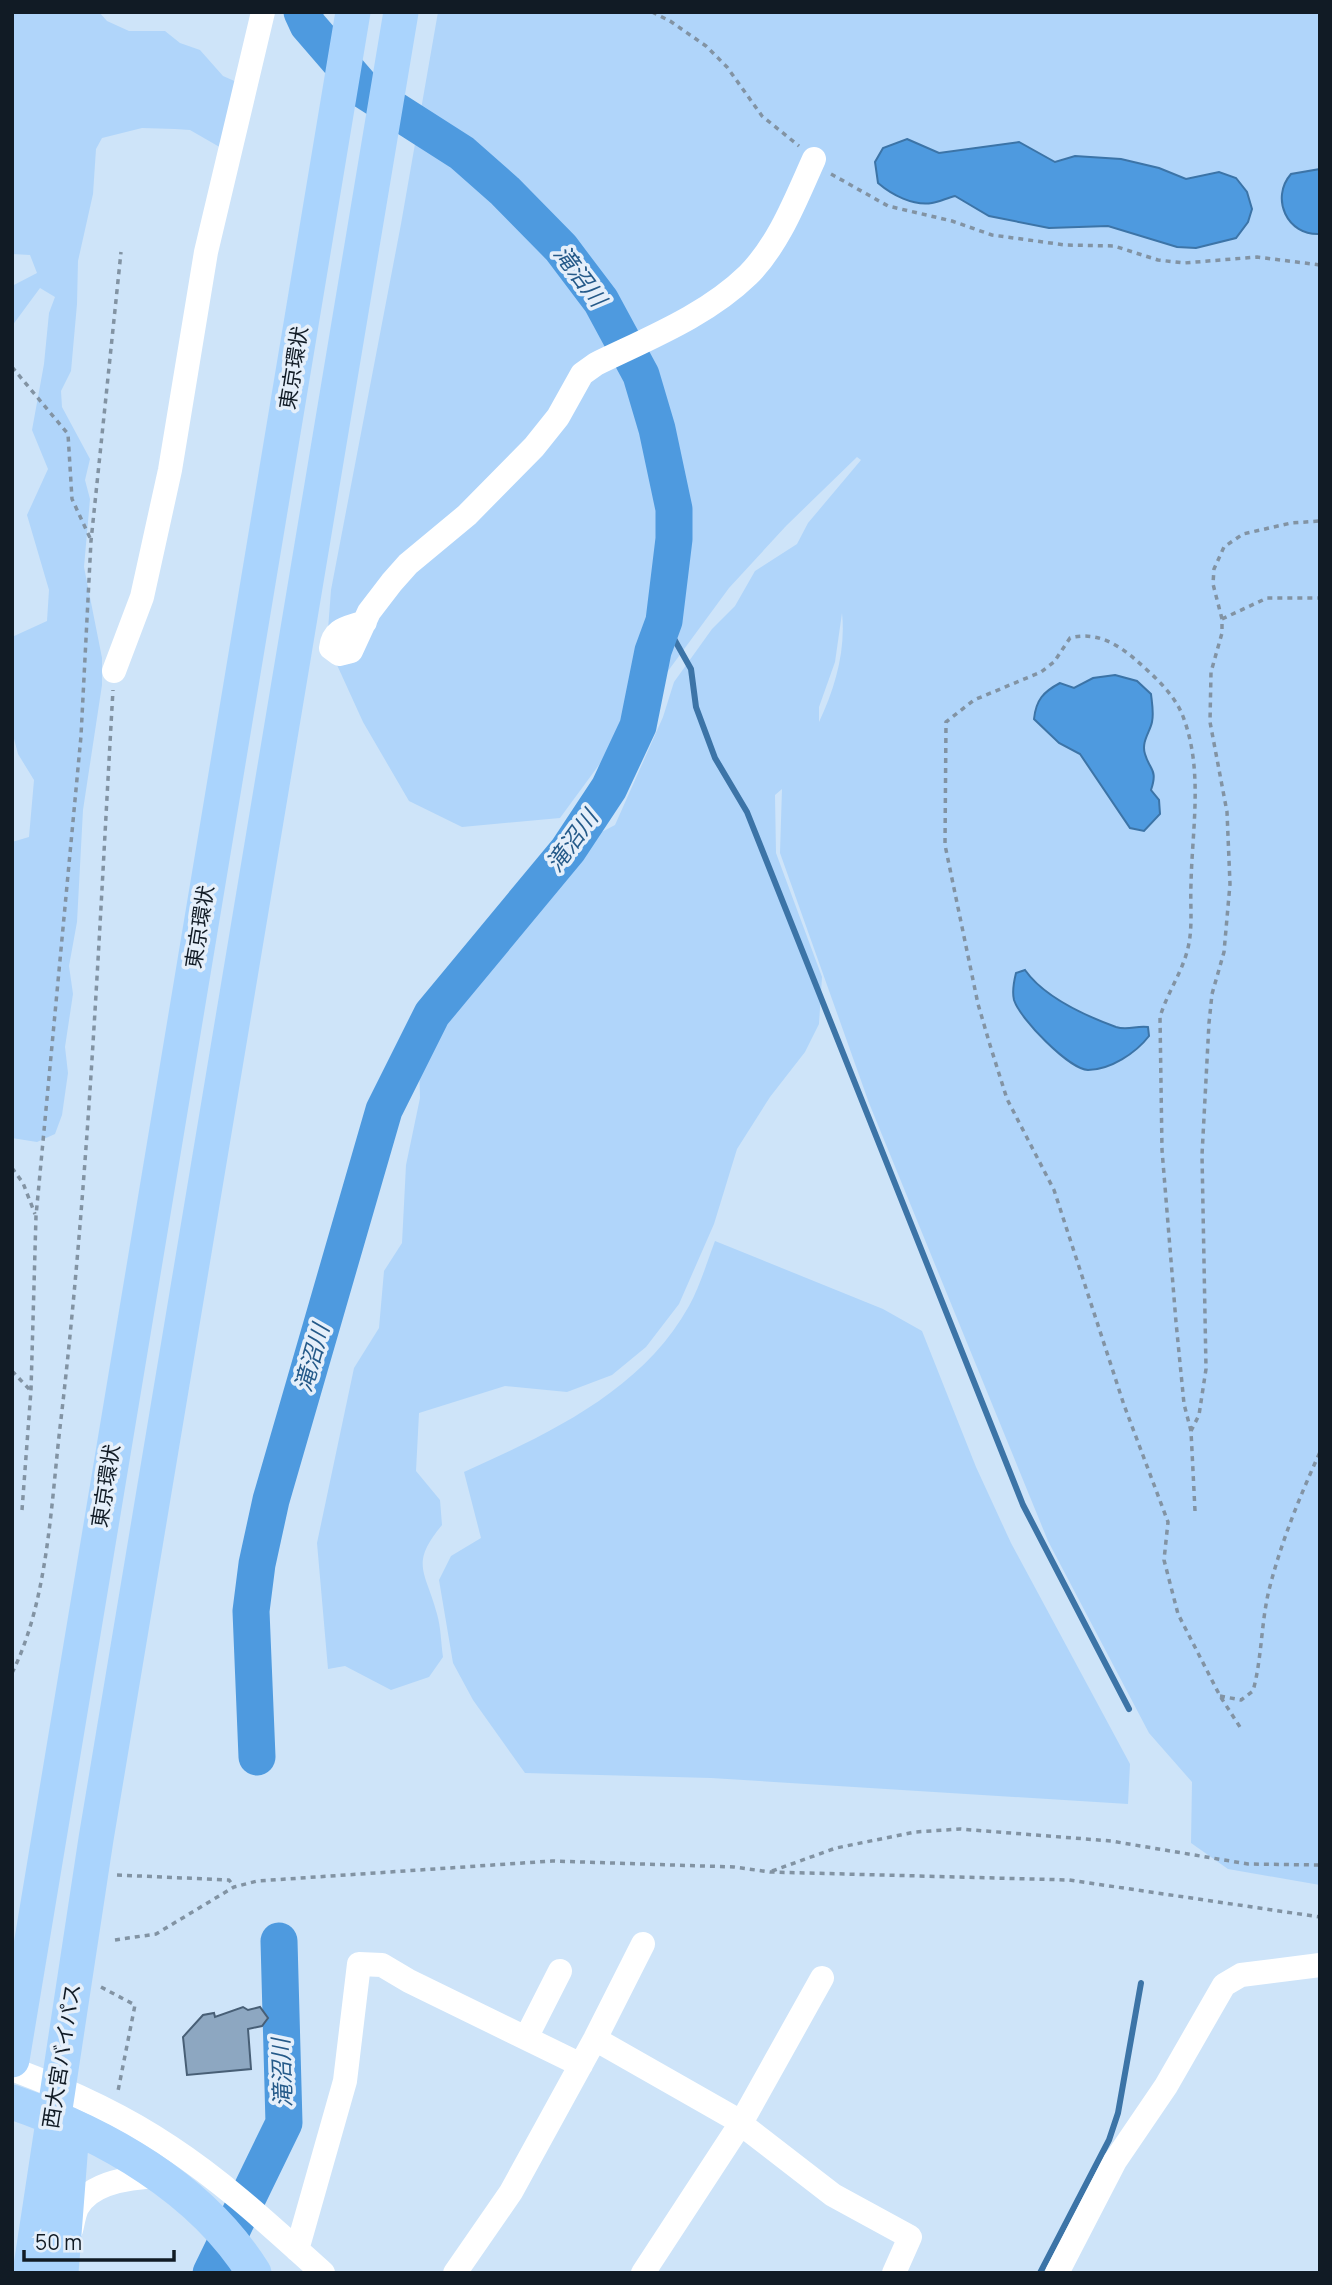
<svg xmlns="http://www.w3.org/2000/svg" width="1332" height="2285" viewBox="0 0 1332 2285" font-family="Manrope,'Noto Sans JP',sans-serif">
<rect width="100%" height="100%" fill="#cee4f9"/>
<path fill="#b0d5fa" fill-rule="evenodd" d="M 12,12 L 99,12 L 107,21 L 129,31 L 165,31 L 180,43 L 200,50 L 223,76 L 239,83 L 223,149 L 190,130 L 175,129 L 142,128 L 102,138 L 96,149 L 93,194 L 78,261 L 77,304 L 71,371 L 61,391 L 62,407 L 90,459 L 85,480 L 90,499 L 84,567 L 102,658 L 102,685 L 83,810 L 77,922 L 69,966 L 73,994 L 65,1047 L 68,1073 L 62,1115 L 55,1134 L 37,1142 L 12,1138 L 12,842 L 29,837 L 34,780 L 18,754 L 12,731 L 12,637 L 47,621 L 49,590 L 27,515 L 48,469 L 32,430 L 44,364 L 49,313 L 55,297 L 40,288 L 12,326 L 12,286 L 37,273 L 30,255 L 12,254 Z
M 438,12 L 1320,12 L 1320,1885 L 1228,1869 L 1191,1843 L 1192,1782 L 1149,1733 L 1048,1541 L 869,1103 L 780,853 L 782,789 L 775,795 L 776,853 L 822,977 L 819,1024 L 805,1052 L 770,1097 L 737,1149 L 714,1224 L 679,1304 L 646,1347 L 612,1375 L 567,1392 L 505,1386 L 419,1413 L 416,1471 L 440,1500 L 442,1525 C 409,1565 426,1571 437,1614 C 441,1628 441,1643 443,1657 L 429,1677 L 391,1690 L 345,1666 L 328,1669 L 317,1543 L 354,1368 L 379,1328 L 384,1271 L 402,1243 L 406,1165 L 420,1098 L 419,1060 L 453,1010 L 517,927 L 594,836 L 615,825 L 663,717 L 674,682 L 712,629 L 735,606 L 755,571 L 797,544 L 808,523 L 861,460 L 857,457 L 786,526 L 729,588 L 560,818 L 462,827 L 409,801 L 363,722 L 327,643 L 331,590 L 401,224 ZM 842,613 C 846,650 835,689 819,722 L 819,707 L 835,662 Z
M 715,1241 L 883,1309 L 922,1331 L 976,1467 L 1011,1543 L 1130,1764 L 1128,1804 L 711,1778 L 525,1773 L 473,1700 L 453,1663 L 439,1580 L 451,1556 L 481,1538 L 464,1472 C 548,1434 642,1391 689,1306 C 700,1286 707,1262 715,1241 Z"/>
<path fill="#4e9adf" stroke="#3c74a7" stroke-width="2" d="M 907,139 L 939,153 L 1019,142 L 1055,162 L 1075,156 L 1121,159 L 1159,168 L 1186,179 L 1219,172 L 1236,178 L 1247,192 L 1252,209 L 1248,222 L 1236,238 L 1196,248 L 1177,247 L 1108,226 L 1049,228 L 989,216 L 955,196 C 947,198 939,202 932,203 C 913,206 892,195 878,183 L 875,162 L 883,148 Z
M 1320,169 L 1320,234 C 1287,236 1270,198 1291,174 Z
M 1115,675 L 1137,681 L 1151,694 C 1152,703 1154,713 1152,722 C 1150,732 1141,742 1145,754 C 1150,771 1158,769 1151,790 L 1159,800 L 1160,814 L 1144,831 L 1130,828 L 1080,754 L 1059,743 L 1034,719 C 1036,700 1043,692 1060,683 L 1074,688 L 1093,678 Z
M 1025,970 C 1044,997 1086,1016 1116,1027 C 1128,1031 1137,1025 1148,1027 L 1149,1036 C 1136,1053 1110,1070 1088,1070 C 1069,1069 1020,1019 1014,1000 C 1012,992 1014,981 1016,973 Z"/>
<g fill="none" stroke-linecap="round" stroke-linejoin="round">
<path stroke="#3c74a7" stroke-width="6" d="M 664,621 L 691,669 L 696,707 L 715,758 L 747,812 L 1023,1505 L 1129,1709
M 1040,2273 L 1109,2140 L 1118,2113 L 1141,1983"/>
<path stroke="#4e9adf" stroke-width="37" d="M 257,1757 L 251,1611 L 257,1564 L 271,1500 L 384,1110 L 432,1014 L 568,850 L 609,788 L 638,726 L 653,651 L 664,621 L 674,539 L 674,509 L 657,429 L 641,375 L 601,301 L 561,248 L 505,191 L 462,153 L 365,91 L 308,25 L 302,12
M 211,2273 L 284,2123 L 279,1941"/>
</g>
<path fill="#8da7c1" stroke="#485f76" stroke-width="2" d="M 243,2007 L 248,2010 L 260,2007 L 268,2018 L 262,2026 L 248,2029 L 251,2069 L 187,2075 L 183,2037 L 203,2015 L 214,2013 L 215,2017 Z"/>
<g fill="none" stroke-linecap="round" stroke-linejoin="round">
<path stroke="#8293a3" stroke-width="3.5" stroke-dasharray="5 5" stroke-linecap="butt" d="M 652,12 L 670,21 L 706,46 L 727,67 L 762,116 L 799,146
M 831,174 L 888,206 L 952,221 L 992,235 L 1065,245 L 1114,246 L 1158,260 L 1184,263 L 1257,257 L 1320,265
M 12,367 L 68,434 L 72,499 L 91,540
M 1222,619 L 1267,598 L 1320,598
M 12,1168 L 23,1183 L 35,1214
M 12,1371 L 30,1390
M 1191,1431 L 1184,1404 L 1176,1322 L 1162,1150 L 1160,1017 C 1167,993 1182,973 1188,948 C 1193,926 1190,907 1191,884 C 1192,829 1204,768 1182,714 C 1173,693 1154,676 1137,661 C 1118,644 1096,631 1070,638 L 1054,662 L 1041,672 L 974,700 L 946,722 L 945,845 L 978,1004 L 990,1045 L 1007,1099 L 1054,1190 L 1124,1405 L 1168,1522 L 1164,1560 L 1178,1614 L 1220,1696 L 1240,1727
M 22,1510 L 31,1390 L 36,1216 L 81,736 L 91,541 L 121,252
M 1195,1511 L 1191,1431 L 1199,1415 L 1206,1369 L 1202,1155 L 1209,1023 L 1212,994 L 1224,952 L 1230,884 L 1227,812 L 1210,722 L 1211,672 L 1222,633 L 1222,619 L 1213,584 L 1214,569 L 1224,547 L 1243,534 L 1291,523 L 1320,521
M 12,1673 C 49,1599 51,1500 61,1419 C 89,1178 99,933 113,690
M 1220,1696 L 1241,1700 L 1253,1691 C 1262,1658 1261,1623 1269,1590 C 1281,1542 1300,1496 1320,1452
M 772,1871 L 836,1848 L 915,1832 L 960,1829 L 1111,1841 L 1248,1864 L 1320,1865
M 117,1875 L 229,1880 L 234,1887
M 115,1940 L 156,1934 L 234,1887 L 257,1881 L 552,1861 L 734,1867 L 770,1872 L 1069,1880 L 1320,1917
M 101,1987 L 135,2005 L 118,2091"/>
<path stroke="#fff" stroke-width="24" d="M 365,622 C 349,628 333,628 331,648 L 339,654 L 351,651 L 369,612 L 392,582 L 408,564 L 467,515 L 534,447 L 558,417 L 582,374 L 596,364 C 647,339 706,316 748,275 C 779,244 796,199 814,159
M 114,671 L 142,597 L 170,470 L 206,252 L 263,12
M 526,2038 L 560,1971
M 595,2039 L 732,2117 L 833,2195 L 910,2237 L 894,2273
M 12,2069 C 68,2090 121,2114 170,2147 C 225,2183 274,2229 323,2273
M 71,2230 C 73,2223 74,2214 77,2208 C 91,2181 134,2177 160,2176
M 297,2250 L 345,2081 L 359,1964 L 382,1965 L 409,1981 L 581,2065
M 455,2273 L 511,2192 L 595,2039 L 643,1944
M 643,2273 L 741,2123 L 822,1978
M 1057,2273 L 1115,2161 L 1166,2086 L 1224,1985 L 1241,1975 L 1320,1965"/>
<path stroke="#aad4fd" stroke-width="35" d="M 12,2060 L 353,12
M 12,2102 C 105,2134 201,2188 254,2273
M 30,2273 L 96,1839 L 401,12
M 61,2273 L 72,2130"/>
</g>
<g text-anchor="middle" stroke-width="7" stroke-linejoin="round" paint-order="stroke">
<g font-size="21" fill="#111b25" stroke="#e5effa">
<text transform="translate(294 368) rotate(-81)" y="7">東京環状</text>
<text transform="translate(200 927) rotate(-81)" y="7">東京環状</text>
<text transform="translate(106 1486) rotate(-81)" y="7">東京環状</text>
<text transform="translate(62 2056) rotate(-81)" y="7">西大宮バイパス</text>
</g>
<g font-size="23" font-style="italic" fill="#255a89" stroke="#e5effa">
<text transform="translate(580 276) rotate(53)" y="8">滝沼川</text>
<text transform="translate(572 841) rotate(-54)" y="8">滝沼川</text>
<text transform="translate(312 1358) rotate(-74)" y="8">滝沼川</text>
<text transform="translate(282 2073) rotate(-92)" y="8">滝沼川</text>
</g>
</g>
<rect width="1332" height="2285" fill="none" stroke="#111b25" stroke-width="28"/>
<path d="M24 2250v10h150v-10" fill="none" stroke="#111b25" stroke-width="3.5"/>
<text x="35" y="2250" font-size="21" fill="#111b25" stroke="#e5effa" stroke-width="5" paint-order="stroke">50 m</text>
</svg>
